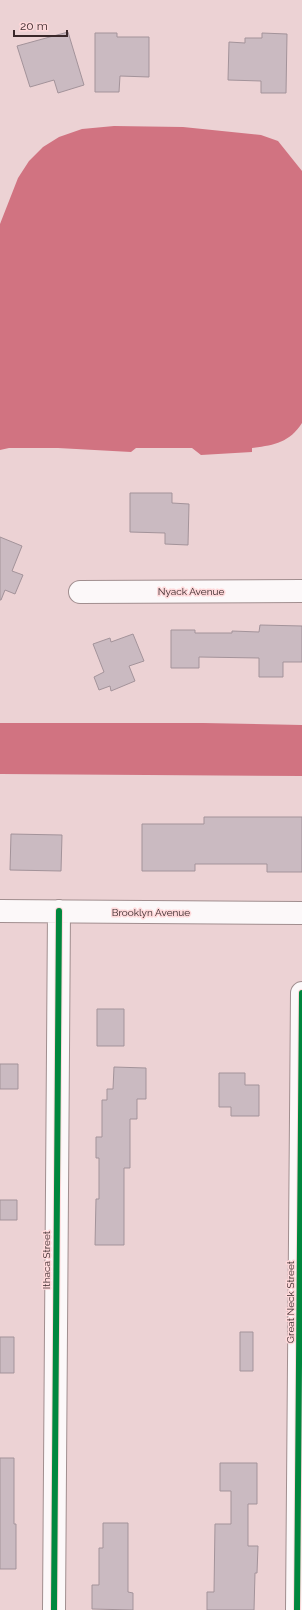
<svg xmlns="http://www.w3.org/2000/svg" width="302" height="1610" viewBox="0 0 302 1610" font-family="Raleway,sans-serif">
<rect width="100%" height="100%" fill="#ecd2d4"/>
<path fill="#d17381" d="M 114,126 L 183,127 L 261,135 L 278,141 L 302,171 L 302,423 C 289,443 274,445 252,448 L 252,452 L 201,455 L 192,448 L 136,448 L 131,452 L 58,448 L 9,448 L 0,450 L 0,224 L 18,178 L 29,161 L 43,147 L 59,137 L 82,129 Z
M 0,723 L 203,723 L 302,725 L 302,776 L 0,774 Z"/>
<path fill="#cabac1" stroke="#a3939a" d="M 68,32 L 84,85 L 58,93 L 54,80 L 30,87 L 17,46 Z
M 95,33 L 117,33 L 117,37 L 149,37 L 149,77 L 120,76 L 119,92 L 95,92 Z
M 262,33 L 287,34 L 286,93 L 261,93 L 261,81 L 228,80 L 229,42 L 245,43 L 245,38 L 262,38 Z
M 130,493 L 172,493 L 172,503 L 189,504 L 188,545 L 165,544 L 165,533 L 130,532 Z
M 0,537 L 22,546 L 12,571 L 23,575 L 15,594 L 5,590 L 1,600 L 0,600 Z
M 260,625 L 302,626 L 302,662 L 283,662 L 283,677 L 259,677 L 259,658 L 199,657 L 199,668 L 171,668 L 171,630 L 195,630 L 195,633 L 232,633 L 232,631 L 259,632 Z
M 133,634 L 144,661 L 129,666 L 135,681 L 111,691 L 110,686 L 99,690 L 94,677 L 104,672 L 93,644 L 110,638 L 111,642 Z
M 204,817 L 302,817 L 302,872 L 267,872 L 267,864 L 195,864 L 195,871 L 142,871 L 142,824 L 204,824 Z
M 11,834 L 62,835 L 61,871 L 10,870 Z
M 97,1009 L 124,1009 L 124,1046 L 97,1046 Z
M 0,1064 L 18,1064 L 18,1089 L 0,1089 Z
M 114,1067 L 146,1068 L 146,1099 L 137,1099 L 137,1119 L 130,1119 L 130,1168 L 124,1168 L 124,1245 L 95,1245 L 96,1199 L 99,1199 L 99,1158 L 96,1158 L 96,1137 L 102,1137 L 102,1100 L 107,1100 L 107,1089 L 113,1089 Z
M 219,1073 L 245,1073 L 245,1085 L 259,1085 L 259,1116 L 231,1116 L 231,1107 L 219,1107 Z
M 0,1200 L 17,1200 L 17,1220 L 0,1220 Z
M 240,1332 L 253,1332 L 253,1371 L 240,1371 Z
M 0,1337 L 14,1337 L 14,1373 L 0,1373 Z
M 0,1458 L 14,1458 L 14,1524 L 16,1524 L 16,1569 L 0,1569 Z
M 220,1463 L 257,1463 L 257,1504 L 248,1504 L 248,1546 L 258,1546 L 257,1573 L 255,1573 L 254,1610 L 207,1610 L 207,1592 L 214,1592 L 215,1524 L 231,1524 L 231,1491 L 220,1491 Z
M 103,1523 L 128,1523 L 128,1592 L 133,1593 L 133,1610 L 92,1609 L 92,1585 L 99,1585 L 99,1548 L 103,1548 Z"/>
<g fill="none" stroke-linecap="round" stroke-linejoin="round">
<g stroke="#a18e8f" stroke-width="24">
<path id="minor" d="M 80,592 L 302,591
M 0,911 L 302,913
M 54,1610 L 59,911
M 297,1610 L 302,993"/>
</g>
<use href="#minor" stroke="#fcf8f9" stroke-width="22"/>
<g stroke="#fed8da" stroke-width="8">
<path id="cycleway" d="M 54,1610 L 59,911
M 297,1610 L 302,993"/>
</g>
<use href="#cycleway" stroke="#00873e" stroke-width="6"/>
</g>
<g text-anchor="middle" stroke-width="3" stroke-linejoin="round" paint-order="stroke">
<g font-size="10" fill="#3a282a" stroke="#fed8da">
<text x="191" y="595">Nyack Avenue</text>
<text x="151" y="916">Brooklyn Avenue</text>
<text transform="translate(46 1260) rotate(-90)" y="4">Ithaca Street</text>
<text transform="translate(290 1302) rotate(-90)" y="4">Great Neck Street</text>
</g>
</g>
<path d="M14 30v6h53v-6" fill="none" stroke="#3a282a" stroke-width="2"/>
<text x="20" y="30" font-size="12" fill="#3a282a" stroke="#fed8da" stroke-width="3" paint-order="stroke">20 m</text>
</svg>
